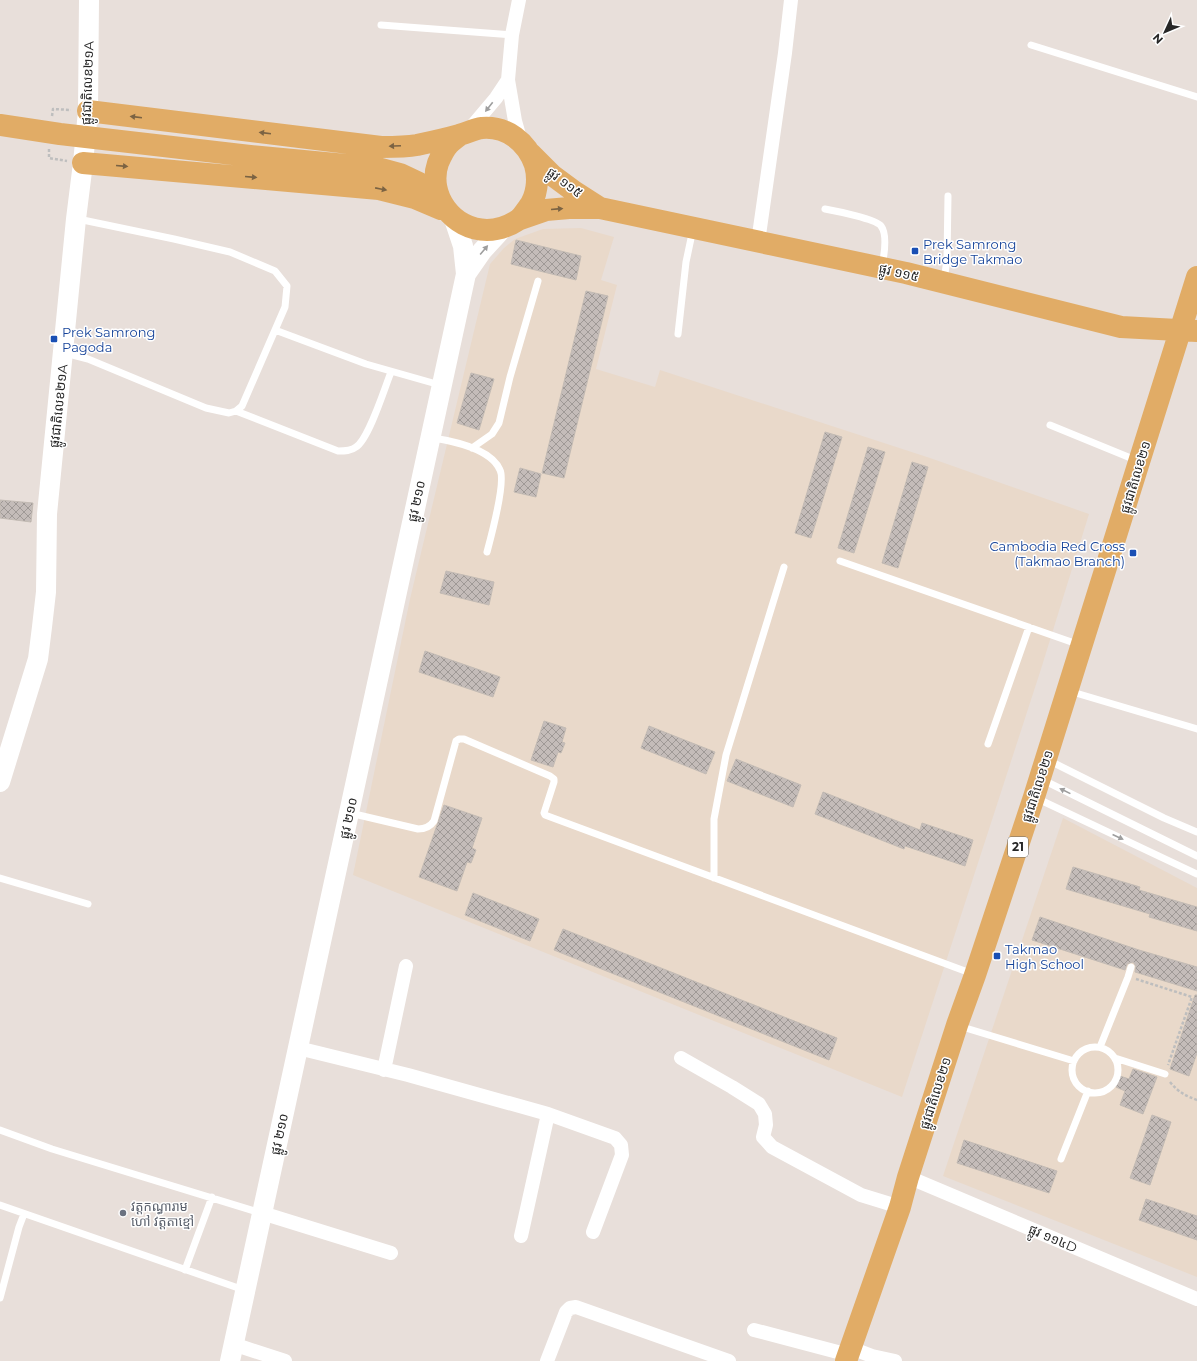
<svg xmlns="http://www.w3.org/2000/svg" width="1197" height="1361" viewBox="0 0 1197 1361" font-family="Montserrat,'Noto Sans Khmer',sans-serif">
<defs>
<pattern id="building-cross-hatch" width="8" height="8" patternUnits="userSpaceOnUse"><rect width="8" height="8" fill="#c4bcb9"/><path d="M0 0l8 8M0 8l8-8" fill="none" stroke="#9f9996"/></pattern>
</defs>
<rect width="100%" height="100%" fill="#e8dfda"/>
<path fill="#e9d9ca" d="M 581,228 L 614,237 L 601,280 L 617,285 L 596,369 L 655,387 L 660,370 L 930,458 L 1089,514 L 1041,669 L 902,1097 L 353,875 L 410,599 L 490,264 L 504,248 L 515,239 L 543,229 Z
M 1063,818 L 1197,888 L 1197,1277 L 943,1176 Z"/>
<path fill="url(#building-cross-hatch)" stroke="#c3bbb4" d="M 516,240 L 581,256 L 576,280 L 511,264 Z
M 586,291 L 608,296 L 564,478 L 542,473 Z
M 471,373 L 494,379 L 479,430 L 457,423 Z
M 825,432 L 842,437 L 811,538 L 795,533 Z
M 868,447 L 885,452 L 854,553 L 838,548 Z
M 912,462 L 928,467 L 898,568 L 882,563 Z
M 520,468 L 541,474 L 536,497 L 514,492 Z
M 0,500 L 33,503 L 31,522 L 0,518 Z
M 446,571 L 494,582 L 489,605 L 440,593 Z
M 425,651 L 500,677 L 493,697 L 419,672 Z
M 544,721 L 566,728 L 562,742 L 565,743 L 561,753 L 558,752 L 553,767 L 531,760 Z
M 649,726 L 715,752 L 706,774 L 641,748 Z
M 736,759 L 801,785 L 793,807 L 727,781 Z
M 823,792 L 920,830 L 922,823 L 973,840 L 965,866 L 905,846 L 904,849 L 815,814 Z
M 444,805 L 482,818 L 472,848 L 476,850 L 471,863 L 467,862 L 457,891 L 419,877 Z
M 1073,867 L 1140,887 L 1139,890 L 1197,907 L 1197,931 L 1149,917 L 1150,914 L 1066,889 Z
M 473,893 L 539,919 L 530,941 L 465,915 Z
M 1040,917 L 1139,950 L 1197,967 L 1197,991 L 1135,972 L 1136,966 L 1133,962 L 1127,964 L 1125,970 L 1032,940 Z
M 563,929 L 837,1038 L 829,1060 L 554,950 Z
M 1195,995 L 1197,995 L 1197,1053 L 1189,1076 L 1170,1069 Z
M 1133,1069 L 1157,1077 L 1143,1114 L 1120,1105 L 1125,1091 L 1116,1087 L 1120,1076 L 1129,1079 Z
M 1152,1115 L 1171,1122 L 1150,1185 L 1130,1178 Z
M 964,1140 L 1057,1171 L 1049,1193 L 957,1163 Z
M 1146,1199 L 1197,1216 L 1197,1240 L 1139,1220 Z"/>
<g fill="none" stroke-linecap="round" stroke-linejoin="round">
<path stroke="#bebebe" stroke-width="2.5" stroke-dasharray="3 2" stroke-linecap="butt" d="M 52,116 L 53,109 L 71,110
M 49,149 L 49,158 L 67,161
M 1136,979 L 1192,997 L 1168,1065
M 1170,1082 C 1178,1092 1186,1096 1197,1100"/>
<path stroke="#fff" stroke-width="7" d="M 381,25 L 512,35
M 1031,45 L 1197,97
M 825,209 C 836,211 876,219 881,226 C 888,235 884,256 882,266
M 944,281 L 947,259 L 948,196
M 275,330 L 366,364 L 440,385
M 678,334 L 686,262 L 693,229
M 65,353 L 88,359 L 206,408 L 229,413 L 236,411 L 242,406 L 285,307 L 287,286 L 275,271 L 230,252 L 174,239 L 78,219
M 236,411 L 338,451 C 345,451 351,451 356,447 C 369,439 385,387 391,372
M 1050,425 L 1138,461
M 433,438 C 453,441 491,449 500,470 C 506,482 491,537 487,552
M 472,448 L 492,434 L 499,423 L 510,377 L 538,281
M 840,561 L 1080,645
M 1069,691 L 1197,729
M 988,744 L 1029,627
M 1048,760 L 1164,818 L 1197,832
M 1041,779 L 1197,856
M 1036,798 L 1197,874
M 350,813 L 418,829 C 425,829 430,827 434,821 L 456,741 L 459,739 L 464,739 L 550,776 L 554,779 L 554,782 L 544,813 L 545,815 L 973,974
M 0,878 L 88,904
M 714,878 L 714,819 L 726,755 L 784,567
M 959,1026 L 1074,1061
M 1100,1047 L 1128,977 L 1131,967
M1072 1070a23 23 0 1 1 46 0a23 23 0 1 1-46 0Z
M 1115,1058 L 1165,1074
M 0,1130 L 52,1149 L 261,1213
M 1061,1159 L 1088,1091
M 0,1205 L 244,1290
M 185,1270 L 212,1197
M 0,1298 L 19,1227 L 24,1214"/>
<path stroke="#fff" stroke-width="14" d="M 519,0 L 512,35 L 508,80 L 515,121 L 521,142
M 469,130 L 496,98 L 508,80
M 758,242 L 785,53 L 791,0
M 298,1048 L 408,1075 L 548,1114 L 615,1138 L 621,1145 L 622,1155 L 593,1232
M 681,1058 L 732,1087 L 759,1104 L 765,1114 L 766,1125 L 763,1137 L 772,1147 L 861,1195 L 900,1207
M 384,1070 L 406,966
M 908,1177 L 1197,1299
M 262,1213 L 391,1253
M 521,1236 L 548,1114
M 754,1330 L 849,1355
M 233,1344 L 285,1361
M 851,1348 L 872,1356 L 895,1361
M 547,1361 L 566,1312 L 570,1308 L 576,1307 L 729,1361"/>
<path stroke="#fff" stroke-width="20" d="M 466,274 L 482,251 L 504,227
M 0,782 L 38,659 L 42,627 L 46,592 L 47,514 L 76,219 L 83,163 L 88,111 L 89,0
M 230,1361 L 466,274 L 463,246 L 454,219"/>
<path stroke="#e1ac66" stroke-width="22" d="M 88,111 L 381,147 C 393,147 406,147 417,145 C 431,142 445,139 459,135 C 467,133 474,129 482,128 C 507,126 527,142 535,165 C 539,179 537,197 528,208 C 525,212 522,217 518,220 C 509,226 498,230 487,230 C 453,230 427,195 438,163 C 441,156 444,149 449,144 C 452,141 456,138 460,135
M 0,125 L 60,134 L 250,156 L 378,168 L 400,174 L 419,183 L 438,196
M 531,154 L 552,175 L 575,192 L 600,208
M 83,163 L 379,189 L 415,198 L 441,209
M 520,219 L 546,210 L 569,208 L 600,208 L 906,273 L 1121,327 L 1197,331
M 846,1361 L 900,1207 L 908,1177 L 957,1025 L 975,975 L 1034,797 L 1197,277"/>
</g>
<defs><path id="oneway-solid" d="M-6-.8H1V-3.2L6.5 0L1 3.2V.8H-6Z"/></defs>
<g fill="#9e9e9e">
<use href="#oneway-solid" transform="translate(489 107) rotate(128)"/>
<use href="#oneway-solid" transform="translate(484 250) rotate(-50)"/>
<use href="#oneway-solid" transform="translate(1065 791) rotate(-154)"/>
<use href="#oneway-solid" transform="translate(1118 837) rotate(25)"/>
</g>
<g fill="#7b6343">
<use href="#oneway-solid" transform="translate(136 117) rotate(-173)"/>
<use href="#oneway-solid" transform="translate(265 133) rotate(-173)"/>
<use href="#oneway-solid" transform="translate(395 146) rotate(177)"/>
<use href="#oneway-solid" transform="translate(122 166) rotate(5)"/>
<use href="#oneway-solid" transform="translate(251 177) rotate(5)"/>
<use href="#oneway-solid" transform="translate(381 189) rotate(11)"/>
<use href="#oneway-solid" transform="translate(557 209) rotate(-5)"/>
</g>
<g fill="#1a4fb4" stroke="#fff" stroke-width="1.5">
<rect x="911" y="247" width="8" height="8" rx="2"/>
<rect x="50" y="335" width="8" height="8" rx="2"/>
<rect x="1129" y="549" width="8" height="8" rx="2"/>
<rect x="993" y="952" width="8" height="8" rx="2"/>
</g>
<circle fill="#6b7280" stroke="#fff" stroke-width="1.5" cx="123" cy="1213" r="4"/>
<g text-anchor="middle" stroke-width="3" stroke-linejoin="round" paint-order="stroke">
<rect fill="#fff" stroke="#686868" stroke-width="1" x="1008" y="837" width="20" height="20" rx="3"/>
<g font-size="12" font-weight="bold" fill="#272727">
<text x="1018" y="851">21</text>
</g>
<g font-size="13" fill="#272727" stroke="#fff">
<text transform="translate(87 83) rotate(-88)" y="5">ផ្លូវជាតិលេខ២១A</text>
<text transform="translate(565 182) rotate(37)" y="5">ផ្លូវ ១១៥</text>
<text transform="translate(899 272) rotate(13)" y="5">ផ្លូវ ១១៥</text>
<text transform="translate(58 406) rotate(-84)" y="5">ផ្លូវជាតិលេខ២១A</text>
<text transform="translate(1135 477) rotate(-73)" y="5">ផ្លូវជាតិលេខ២១</text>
<text transform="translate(416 501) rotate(-78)" y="5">ផ្លូវ ២១០</text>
<text transform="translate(1037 786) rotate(-72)" y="5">ផ្លូវជាតិលេខ២១</text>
<text transform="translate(348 818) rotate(-78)" y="5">ផ្លូវ ២១០</text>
<text transform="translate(935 1093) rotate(-72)" y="5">ផ្លូវជាតិលេខ២១</text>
<text transform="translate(279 1134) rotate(-78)" y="5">ផ្លូវ ២១០</text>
<text transform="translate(1053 1238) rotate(23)" y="5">ផ្លូវ ១១៤D</text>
</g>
<g font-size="13" fill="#164399" stroke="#fff" text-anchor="start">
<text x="923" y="249">Prek Samrong<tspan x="923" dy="15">Bridge Takmao</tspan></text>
<text x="62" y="337">Prek Samrong<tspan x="62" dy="15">Pagoda</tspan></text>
<text x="1125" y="551" text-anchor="end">Cambodia Red Cross<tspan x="1125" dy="15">(Takmao Branch)</tspan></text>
<text x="1005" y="954">Takmao<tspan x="1005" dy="15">High School</tspan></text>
</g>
<g font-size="13" fill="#5b616d" stroke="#fff" text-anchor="start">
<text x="131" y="1211">វត្តកណ្ធារាម<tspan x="131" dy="15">ហៅ វត្តតាខ្មៅ</tspan></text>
</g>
</g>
<g transform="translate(1165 32) rotate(226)" stroke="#ffffff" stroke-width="3" paint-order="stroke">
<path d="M0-3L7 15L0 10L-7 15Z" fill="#272727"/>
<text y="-6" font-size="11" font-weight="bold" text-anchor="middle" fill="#272727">N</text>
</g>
</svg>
